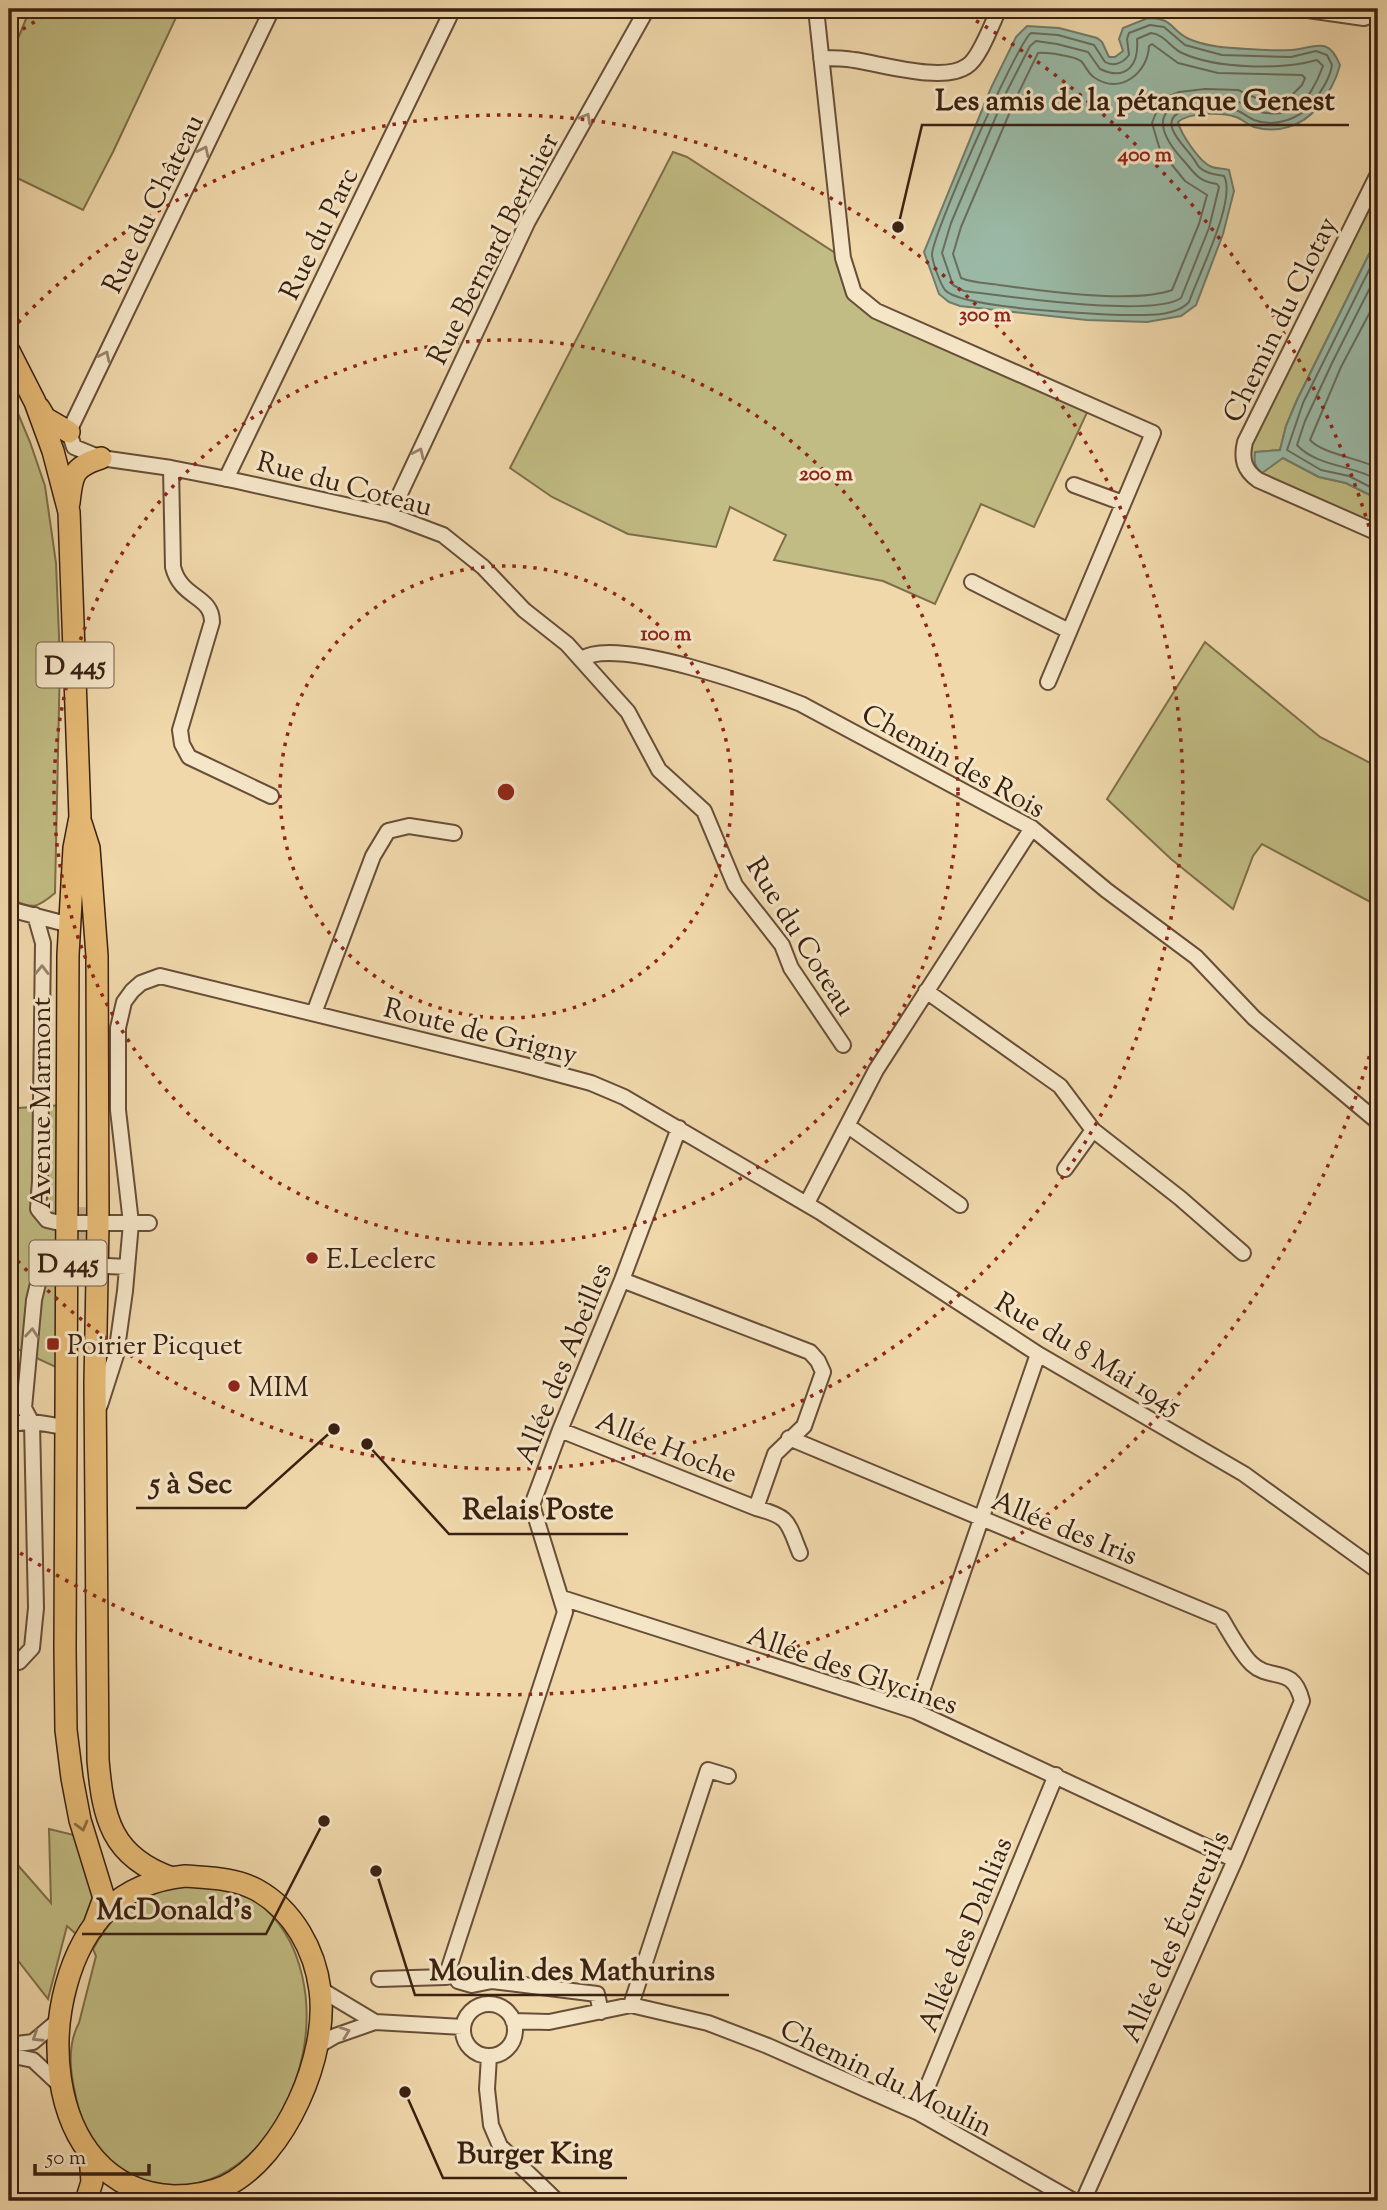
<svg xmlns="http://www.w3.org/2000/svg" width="1387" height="2210" viewBox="0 0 1387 2210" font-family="'Sorts Mill Goudy',serif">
<rect width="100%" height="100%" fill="#f0d8ab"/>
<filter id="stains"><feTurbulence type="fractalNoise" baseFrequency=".00286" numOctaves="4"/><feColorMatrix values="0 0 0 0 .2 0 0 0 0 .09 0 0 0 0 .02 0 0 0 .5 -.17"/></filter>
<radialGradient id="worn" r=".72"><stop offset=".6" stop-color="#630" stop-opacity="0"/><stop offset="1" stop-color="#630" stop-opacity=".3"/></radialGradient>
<path fill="#c1bc83" stroke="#7d6e4a" stroke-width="2" d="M 30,9 L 180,9 L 113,152 L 83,210 L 9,174 L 9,50 L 17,41 Z
M 673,152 L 687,157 L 843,258 L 854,293 L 1090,406 L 1034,527 L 981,504 L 935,604 L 883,581 L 774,560 L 786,535 L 730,507 L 716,547 L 628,534 L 552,497 L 510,468 Z
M 1378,174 L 1378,236 L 1297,400 L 1286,426 L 1280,450 L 1256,452 L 1283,458 L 1319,477 L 1346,483 L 1378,499 L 1378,533 L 1249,473 L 1245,442 Z
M 9,392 L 30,442 L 45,486 L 56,563 L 60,660 L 55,893 C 35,910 33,908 9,899 Z
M 1205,642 L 1320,737 L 1378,767 L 1378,906 L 1262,844 L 1253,856 L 1233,909 L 1171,859 L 1107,799 Z
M 63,1105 L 62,1370 L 9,1345 L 9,1117 L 18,1108 Z
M 49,1829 L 74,1835 L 94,1901 L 91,1912 L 76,1934 L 67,1926 L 48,1999 L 9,1949 L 9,1855 L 51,1903 Z
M 210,1883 C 222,1887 239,1890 250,1897 C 363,1971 294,2208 153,2184 C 145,2183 137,2178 129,2174 C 113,2166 87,2144 83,2126 C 75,2093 62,2054 79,2023 L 96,1956 L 93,1949 C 122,1897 152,1886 210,1883 Z"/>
<path fill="#9abaa7" stroke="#737c6b" stroke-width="2" d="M 1148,18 C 1174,18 1170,30 1189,39 C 1207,47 1229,48 1248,49 C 1262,50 1277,51 1291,50 C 1315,48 1328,35 1340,65 C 1336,81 1328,95 1317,108 C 1302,126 1278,134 1254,127 C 1248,125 1242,119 1236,117 C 1222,112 1189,112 1178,122 C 1181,134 1200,163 1212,167 C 1218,169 1223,168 1229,170 L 1234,191 L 1223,234 L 1196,305 L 1181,316 L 1147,322 L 1087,320 L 960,306 L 949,302 L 939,294 L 924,252 L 991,88 L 1016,37 L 1027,26 L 1059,28 L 1097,38 L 1102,42 L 1109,57 L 1115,57 L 1123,51 L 1119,39 L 1123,28 Z
M 1378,236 L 1378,499 L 1346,483 L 1319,477 L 1283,458 L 1262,473 C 1254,467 1254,461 1255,452 L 1280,450 L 1286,426 L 1297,400 Z"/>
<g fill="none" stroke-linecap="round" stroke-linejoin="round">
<path stroke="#6a6d5c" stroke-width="2" d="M 1150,25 L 1164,27 L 1185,45 L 1222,55 L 1291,57 L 1316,51 L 1327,55 L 1332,65 C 1330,79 1321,92 1312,103 C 1299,119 1275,128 1254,120 C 1247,117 1243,112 1235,110 C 1221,106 1195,106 1182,111 C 1156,122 1185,146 1193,158 C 1195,160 1197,165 1199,167 C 1206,174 1215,174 1224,176 C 1237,200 1198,275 1189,302 C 1179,313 1158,315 1144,315 C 1114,316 961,309 945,290 C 940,283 933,264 932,255 C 931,237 1017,43 1031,33 L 1058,35 L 1094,45 L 1105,62 C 1114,67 1123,63 1129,55 L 1127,39 L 1129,33 Z
M 1151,33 C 1164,34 1171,48 1182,53 C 1217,69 1281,70 1317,60 L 1323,66 C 1318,80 1307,103 1293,110 C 1285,113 1274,114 1266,113 C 1253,112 1244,101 1231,100 C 1182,95 1135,107 1183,160 C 1195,173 1197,181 1217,184 L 1219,187 L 1209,228 L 1181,298 C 1152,318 1004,296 964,291 L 953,285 L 942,253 L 951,223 L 1005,95 L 1030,46 L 1036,41 L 1057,44 L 1088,52 L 1100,69 C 1128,82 1139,63 1137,39 Z
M 1152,44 L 1178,63 L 1218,73 L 1302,75 L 1305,78 L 1302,85 L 1287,100 L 1267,103 L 1238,90 L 1205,89 L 1179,92 L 1167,97 L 1159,105 L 1152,123 L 1160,150 L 1185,181 L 1207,195 L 1199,224 L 1172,290 C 1134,304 1041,291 999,285 C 987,283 973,283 961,278 L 953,254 L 961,227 L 1015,100 L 1038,53 C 1046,52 1074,56 1081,61 C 1086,66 1088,74 1095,78 C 1120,95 1148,73 1149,46 Z
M 1378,252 L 1303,403 L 1287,450 L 1321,470 L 1349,476 L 1378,491
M 1378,272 L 1332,363 L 1305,421 L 1297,445 C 1317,467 1354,465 1378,480
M 1378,297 L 1341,367 L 1310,440 C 1323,454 1358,458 1378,468"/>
<path stroke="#cbb38c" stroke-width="21" stroke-dasharray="21 10" stroke-linecap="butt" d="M 78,1282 L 79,1207"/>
<g stroke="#674e38" stroke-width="18">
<path id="minor" d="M 272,9 L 72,425 L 69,432 L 74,447 L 101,458 L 171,468 L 237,481 L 390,515 L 443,535 L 483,567 L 524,610 L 567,644 L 628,712 L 659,770 L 704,811 L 735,885 L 782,945 L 791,968 L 843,1045
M 816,9 L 843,258 L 854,293 L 876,311 L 1153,433 L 1048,682
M 1301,9 L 1364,18 L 1378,13
M 821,58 C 832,58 843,58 854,60 C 882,64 944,83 967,66 C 980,58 992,23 999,9
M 1378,174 L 1245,442 C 1241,459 1244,470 1258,480 L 1378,533
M 171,468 L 173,567 C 181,599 212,595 212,622 L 180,730 L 182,744 L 189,757 L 271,796
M 226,479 L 453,9
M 1074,485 L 1123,503
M 390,515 L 528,221 L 647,9
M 972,582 L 1069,631
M 582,659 C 615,635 763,689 801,704 L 1032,828 L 1106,890 L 1196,957 L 1254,1018 L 1378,1122
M 9,909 L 70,925
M 35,915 L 43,943 L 40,1181 L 38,1209 L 47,1220 L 60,1223 L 149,1223
M 926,991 L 1060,1086 L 1093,1130 L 1065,1169
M 314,1013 L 373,856 L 388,831 L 409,826 L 454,833
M 848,1126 L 960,1205
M 1093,1130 L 1180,1198 L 1243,1253
M 807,1203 L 876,1070 L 1032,828
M 100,1405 L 116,1355 L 125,1291 L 131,1223 L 118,1110 L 118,1028 L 124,1002 L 132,991 L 141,983 L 160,976 L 524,1065 L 591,1083 L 624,1097 L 820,1212 L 1038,1354 L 1244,1474 L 1378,1571
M 9,1426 C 25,1418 48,1425 66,1427
M 560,1430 L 756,1508 L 775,1454 L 804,1426 L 823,1372 L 818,1361 L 810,1352 L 622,1280
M 789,1438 L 1221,1618 C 1229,1631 1241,1654 1252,1664 C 1271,1682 1293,1664 1302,1701 L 1235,1860 L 1083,2201
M 756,1508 C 790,1517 787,1521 800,1553
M 562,1598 L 915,1711 L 1235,1860
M 9,1664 L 19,1662 L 32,1648 L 36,1608 L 32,1423 L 24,1408 L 34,1300 L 39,1279 L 68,1264 L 127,1267
M 915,1711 L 1038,1354
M 379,1979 L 446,1977 L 565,1612 L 532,1505 L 560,1430 L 622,1280 L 679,1128
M 458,1981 L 472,1985 L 492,1981 L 597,1994 L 601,2012
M 320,1989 L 375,2022
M463 2030a26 26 0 1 1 52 0a26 26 0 1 1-52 0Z
M 631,2005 L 708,1770 L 728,1776
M 513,2021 L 549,2022 L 631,2005 L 708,2023 L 768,2046 L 917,2112 L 1074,2201
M 9,2045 L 33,2042 L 60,2019
M 316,2047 L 335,2036 L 375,2022 L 463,2027
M 9,2055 L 33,2060 L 62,2087
M 489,2056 L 487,2089 L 491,2125 L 500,2146 L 557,2201
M 917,2112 L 1056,1775"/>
</g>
<g stroke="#392011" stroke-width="24">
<path id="primary" d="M 9,351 L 35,402 L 53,451 L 69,512 L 80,817 L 74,848 L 68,955 L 65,1649 L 66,1730 L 72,1778 L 80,1820 L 104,1898 L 93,1928
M 39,408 L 45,418 L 69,432
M 69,503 C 72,476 72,467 101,458
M 81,823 L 89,848 L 97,956 L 98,1224 L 95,1383 L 98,1760 C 103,1818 111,1857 172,1878
M 185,1876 C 210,1878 235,1878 257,1890 C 293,1910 315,1950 320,1990 C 329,2054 286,2156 226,2186 C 210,2193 191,2196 174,2196 C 37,2190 30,1986 108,1909 C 129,1889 157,1879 185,1876 Z
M 86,2201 L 92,2182 L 90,2155"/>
</g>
<use href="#minor" stroke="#f5e6c8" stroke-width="14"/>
<use href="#primary" stroke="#e8bc76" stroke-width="21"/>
</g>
<defs><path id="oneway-chevron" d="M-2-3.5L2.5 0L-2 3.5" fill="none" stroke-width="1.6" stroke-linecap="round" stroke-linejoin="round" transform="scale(1.75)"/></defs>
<g stroke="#97836c">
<use href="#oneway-chevron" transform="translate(586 118) rotate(-61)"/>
<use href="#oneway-chevron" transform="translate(204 151) rotate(-64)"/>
<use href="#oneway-chevron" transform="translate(105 356) rotate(-64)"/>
<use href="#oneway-chevron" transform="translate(419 453) rotate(-65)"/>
<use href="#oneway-chevron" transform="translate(42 970) rotate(-89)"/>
<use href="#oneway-chevron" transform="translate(32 1333) rotate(-85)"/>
<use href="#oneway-chevron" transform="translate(345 2032) rotate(-20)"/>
<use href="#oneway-chevron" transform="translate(37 2037) rotate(147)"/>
</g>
<use stroke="#906e44" href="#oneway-chevron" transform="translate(82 1826) rotate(75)"/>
<g fill="none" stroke="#8f2418" stroke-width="3.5" stroke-dasharray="3.5 7">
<circle cx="506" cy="792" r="226"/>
<circle cx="506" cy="792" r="452"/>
<path d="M11 330A677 677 0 1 1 11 1254"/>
<path d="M1378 1026A903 903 0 0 1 14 1549M14 35A903 903 0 0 1 54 10M958 10A903 903 0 0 1 1378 558"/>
</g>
<g fill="#8f2418" stroke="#f5e6c8" stroke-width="2.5">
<circle cx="312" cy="1258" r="7"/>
<rect x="46" y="1337" width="14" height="14" rx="3.5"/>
<circle cx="234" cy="1386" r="7"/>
</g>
<g text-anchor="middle" stroke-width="6" stroke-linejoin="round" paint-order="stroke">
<g fill="#f5e6c8" stroke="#715b48" stroke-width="2">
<rect x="36.5" y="642.5" width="77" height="45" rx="5"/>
<rect x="29.5" y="1240.5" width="77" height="45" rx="5"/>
</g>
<g font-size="26" font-weight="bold" fill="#392011">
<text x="75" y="674">D 445</text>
<text x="68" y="1272">D 445</text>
</g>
<g font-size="28" fill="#392011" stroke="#f5e6c8">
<text transform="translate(152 203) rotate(-64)" y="10">Rue du Château</text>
<text transform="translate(318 233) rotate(-64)" y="10">Rue du Parc</text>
<text transform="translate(492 248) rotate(-63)" y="10">Rue Bernard Berthier</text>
<text transform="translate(1279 319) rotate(-64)" y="10">Chemin du Clotay</text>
<text transform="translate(345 483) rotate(15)" y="10">Rue du Coteau</text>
<text transform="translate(954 760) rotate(29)" y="10">Chemin des Rois</text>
<text transform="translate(802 936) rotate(58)" y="10">Rue du Coteau</text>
<text transform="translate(481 1030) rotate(14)" y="10">Route de Grigny</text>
<text transform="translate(40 1103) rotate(-90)" y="10">Avenue Marmont</text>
<text transform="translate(1089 1353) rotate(31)" y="10">Rue du 8 Mai 1945</text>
<text transform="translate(562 1363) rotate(-68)" y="10">Allée des Abeilles</text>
<text transform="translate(667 1446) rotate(22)" y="10">Allée Hoche</text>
<text transform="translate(1065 1527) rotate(22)" y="10">Allée des Iris</text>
<text transform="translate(853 1669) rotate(19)" y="10">Allée des Glycines</text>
<text transform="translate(964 1934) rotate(-68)" y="10">Allée des Dahlias</text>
<text transform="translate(1174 1936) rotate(-66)" y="10">Allée des Écureuils</text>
<text transform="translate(887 2077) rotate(26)" y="10">Chemin du Moulin</text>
</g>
<g font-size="28" fill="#392011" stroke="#f5e6c8" text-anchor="start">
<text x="326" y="1268">E.Leclerc</text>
<text x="67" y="1354">Poirier Picquet</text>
<text x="248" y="1396">MIM</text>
</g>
</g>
<circle cx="506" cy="792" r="10" fill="#8f2418" stroke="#f5e6c8" stroke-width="3.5"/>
<g font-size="21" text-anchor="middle" font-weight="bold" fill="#8f2418" stroke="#f5e6c8" stroke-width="6" stroke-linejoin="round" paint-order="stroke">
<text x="1145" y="161">400 m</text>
<text x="985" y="321">300 m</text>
<text x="826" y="480">200 m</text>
<text x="666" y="640">100 m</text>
</g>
<path fill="none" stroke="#392011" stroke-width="2.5" d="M898 227L922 125H1349M334 1429L246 1508H136M367 1444L449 1534H628M324 1821L266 1934H82M376 1871L415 1995H729M405 2092L443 2178H627"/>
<g fill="#392011" stroke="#f5e6c8" stroke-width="2.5">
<circle cx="898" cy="227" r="7"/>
<circle cx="334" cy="1429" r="7"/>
<circle cx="367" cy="1444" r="7"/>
<circle cx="324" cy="1821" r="7"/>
<circle cx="376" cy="1871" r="7"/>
<circle cx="405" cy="2092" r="7"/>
</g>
<g font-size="30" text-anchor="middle" font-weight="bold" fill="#392011" stroke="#f5e6c8" stroke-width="6" stroke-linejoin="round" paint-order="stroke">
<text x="1135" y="110">Les amis de la pétanque Genest</text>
<text x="191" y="1493">5 à Sec</text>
<text x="538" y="1519">Relais Poste</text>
<text x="174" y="1919">McDonald's</text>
<text x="572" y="1980">Moulin des Mathurins</text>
<text x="535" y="2163">Burger King</text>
</g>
<rect width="1387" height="2210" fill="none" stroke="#f0d8ab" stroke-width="35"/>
<rect x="10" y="10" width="1366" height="2189" fill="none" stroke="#392011" stroke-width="3.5"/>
<rect x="18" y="18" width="1352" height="2175" fill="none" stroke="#392011" stroke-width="2"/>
<path d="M35 2164v10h114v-10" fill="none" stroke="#392011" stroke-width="3.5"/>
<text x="46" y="2164" font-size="21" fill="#392011" stroke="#f5e6c8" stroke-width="5" paint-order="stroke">50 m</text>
<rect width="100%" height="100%" filter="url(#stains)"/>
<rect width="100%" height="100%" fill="url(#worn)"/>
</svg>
